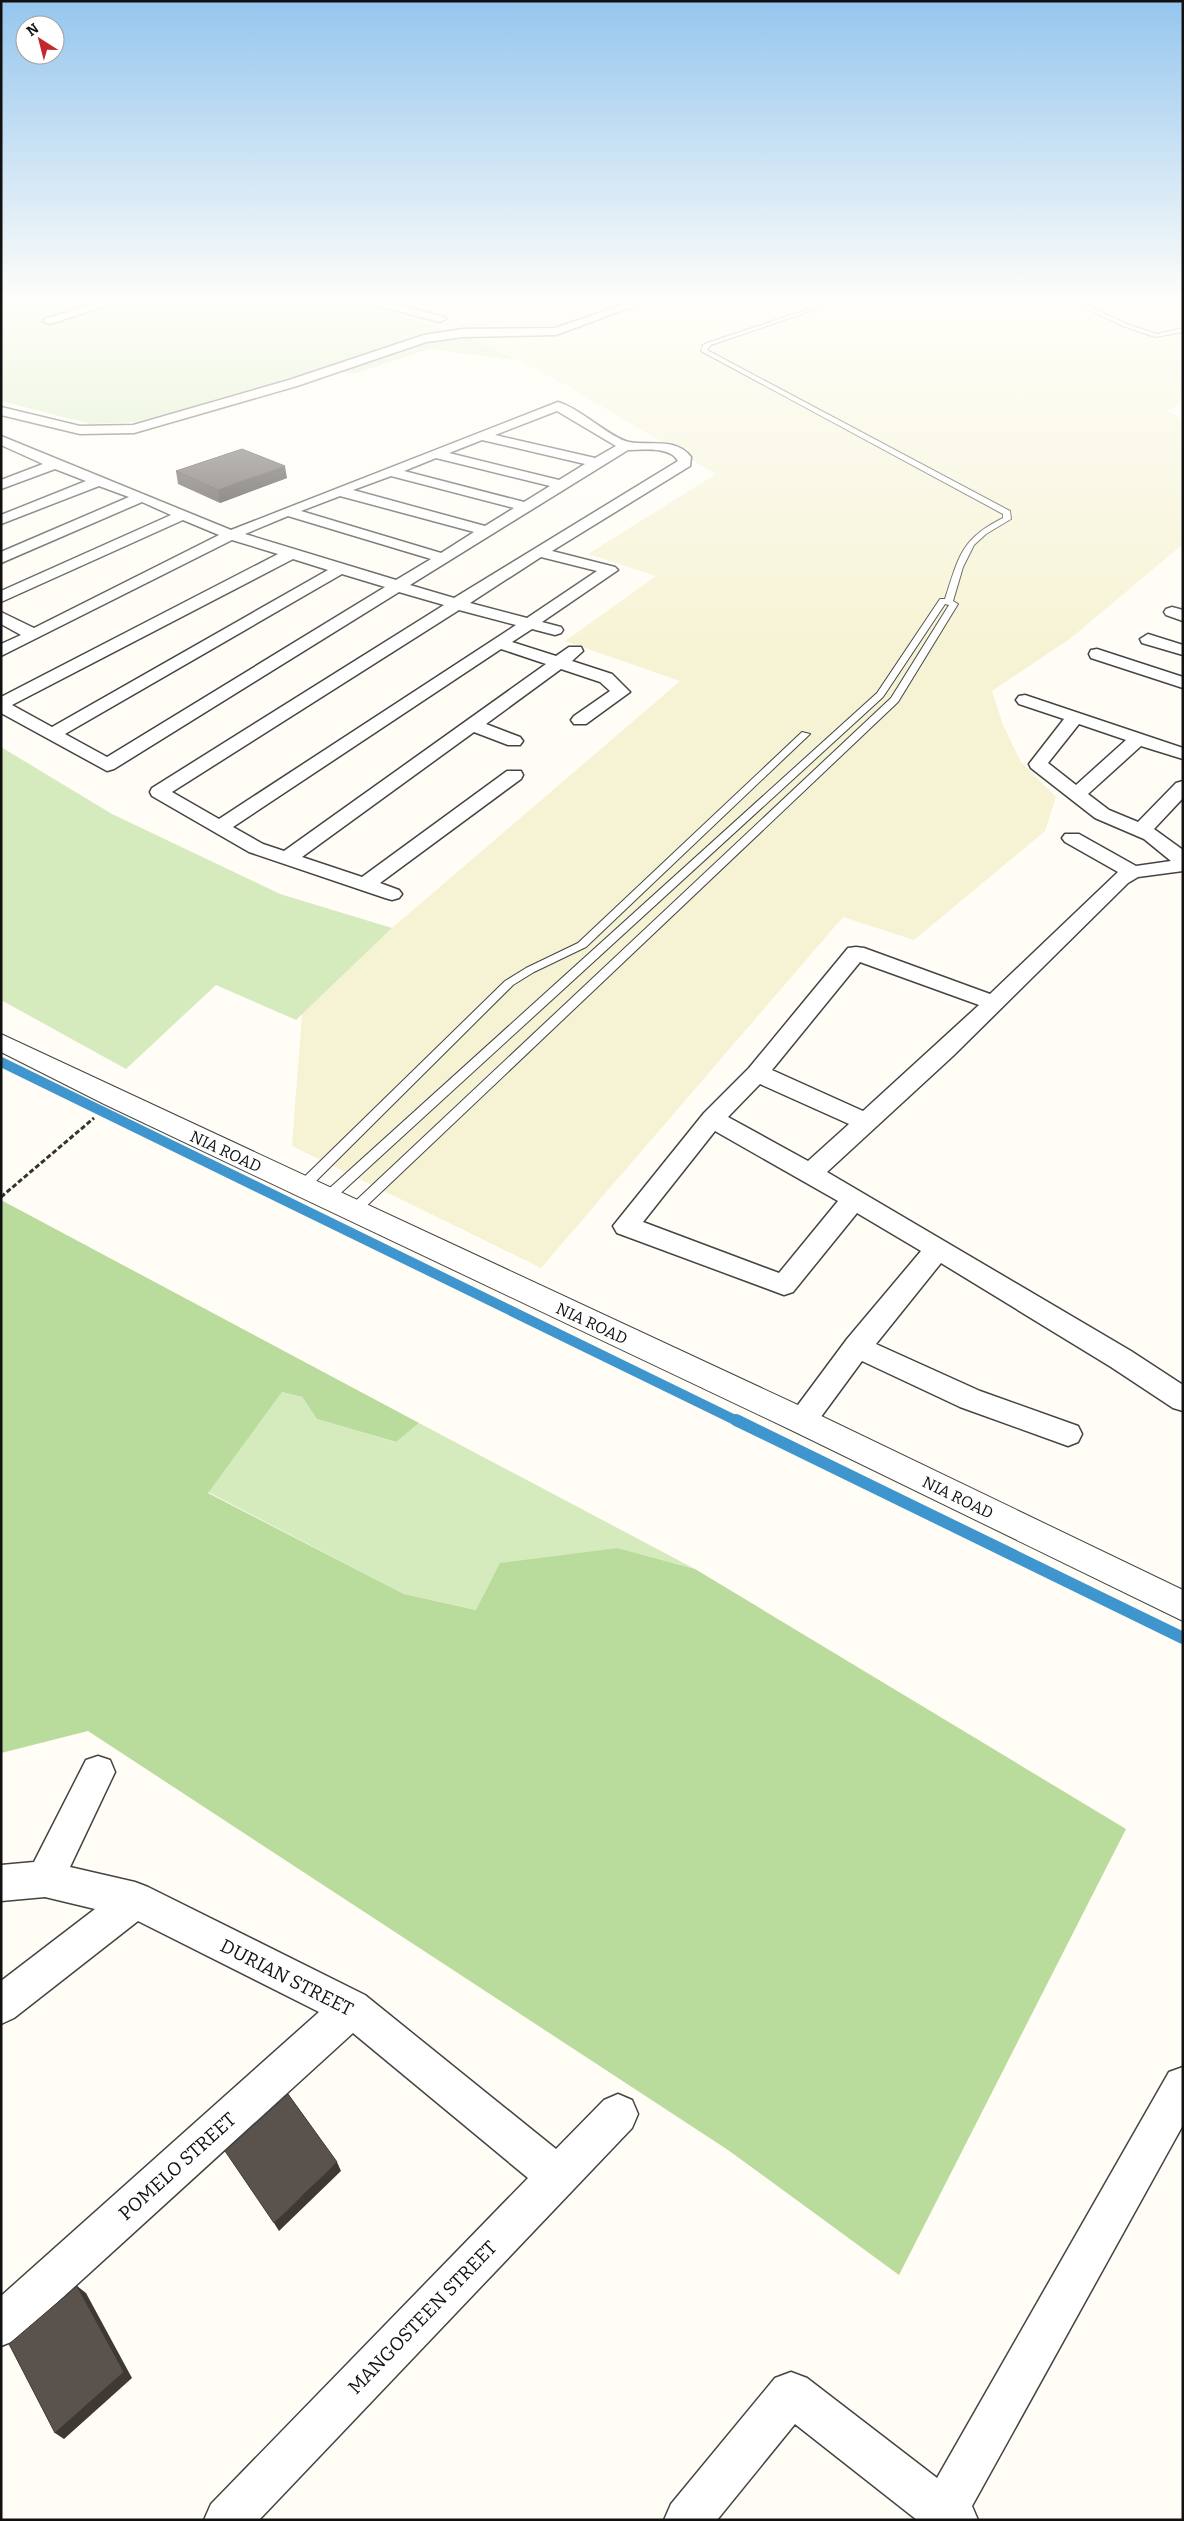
<svg xmlns="http://www.w3.org/2000/svg" width="1184" height="2521" viewBox="0 0 1184 2521" font-family="Bitter,serif">
<rect width="100%" height="100%" fill="#fffdf5"/>
<path fill="#f6f3d4" d="M 384,303 L 1183,303 L 1183,402 L 1167,411 L 1183,419 L 1183,544 L 1071,638 L 992,691 L 1003,725 L 1021,762 L 1056,797 L 1045,831 L 914,940 L 843,917 L 541,1268 L 292,1146 L 302,1014 L 392,928 L 680,681 L 565,641 L 656,576 L 588,554 L 716,474 L 564,384 L 477,341 L 376,307 Z"/>
<path fill="#d5ebbd" d="M 1,303 L 384,303 L 376,307 L 477,341 L 516,360 L 430,349 L 353,374 L 327,369 L 136,422 L 91,424 L 1,401 Z
M 1,747 L 112,814 L 280,894 L 392,928 L 296,1020 L 216,985 L 126,1069 L 1,1000 Z
M 282,1392 L 302,1397 L 317,1419 L 395,1442 L 419,1423 L 695,1569 L 618,1548 L 477,1610 L 404,1594 L 208,1492 Z"/>
<path fill="#b9dc9c" d="M 1,1200 L 419,1423 L 396,1442 L 317,1419 L 302,1397 L 282,1392 L 208,1493 L 404,1594 L 476,1610 L 500,1563 L 618,1548 L 695,1569 L 1126,1829 L 899,2275 L 728,2150 L 88,1731 L 1,1753 Z"/>
<g fill="none" stroke-linecap="round" stroke-linejoin="round">
<path stroke="#3f96cf" stroke-width="10" d="M 1,1062 L 739,1422"/>
<path stroke="#3f96cf" stroke-width="12" d="M 736,1420 L 1183,1638"/>
<g stroke="#444" stroke-width="2">
<path id="service" d="M 827,303 L 834,303 L 711,345 L 707,350 L 1010,511 L 1011,519 L 986,534 L 974,545 L 963,567 L 953,601 L 958,604 L 898,702 L 358,1214 L 348,1214 L 346,1211 L 348,1208 L 891,698 L 949,605 L 945,604 L 883,697 L 332,1201 L 322,1201 L 320,1198 L 322,1195 L 877,693 L 940,599 L 945,599 C 959,556 961,539 1003,518 L 1003,514 L 701,351 L 703,345 L 707,343 Z
M 1075,303 L 1082,303 L 1127,324 L 1157,334 L 1183,328 L 1183,332 L 1155,337 L 1123,326 Z
M 802,732 L 810,734 L 586,947 L 534,972 L 513,985 L 307,1190 L 297,1190 L 295,1187 L 297,1184 L 505,981 L 526,968 L 578,943 Z"/>
</g>
<g stroke="#444" stroke-width="3">
<path id="minor" d="M 98,303 L 114,303 L 53,323 L 49,324 L 43,321 L 45,319 Z
M 373,303 L 390,303 L 444,317 L 446,319 L 440,322 L 375,305 Z
M 627,303 L 642,303 L 556,335 L 463,337 L 426,342 L 297,386 L 134,433 L 80,434 L 1,415 L 1,407 L 80,426 L 133,425 L 289,380 L 424,335 L 463,329 L 555,328 Z
M 558,402 C 580,408 610,438 629,442 C 650,446 676,437 691,457 L 690,466 L 552,551 L 615,567 L 618,570 L 542,622 L 561,627 L 563,630 L 561,633 L 555,635 L 532,629 L 512,642 L 556,656 L 569,647 L 581,647 L 583,651 L 572,661 L 612,674 L 630,692 L 586,724 L 574,724 L 571,720 L 574,716 L 610,691 L 600,682 L 561,669 L 486,724 L 520,737 L 523,741 L 520,745 L 508,745 L 474,732 L 302,857 L 362,877 L 507,771 L 521,771 L 523,775 L 521,779 L 380,883 L 399,890 L 402,894 L 399,898 L 392,900 L 385,898 L 249,852 L 152,796 L 150,792 L 152,788 L 444,605 L 399,592 L 114,769 L 107,771 L 1,713 L 1,697 L 278,554 L 232,540 L 1,656 L 1,644 L 21,635 L 1,624 L 1,612 L 34,628 L 219,535 L 183,520 L 1,602 L 1,591 L 171,515 L 142,502 L 1,563 L 1,552 L 129,497 L 99,486 L 1,524 L 1,515 L 86,481 L 55,469 L 1,489 L 1,480 L 43,464 L 1,445 L 1,436 L 231,530 ZM 557,411 L 616,446 L 595,458 L 495,435 ZM 482,440 L 585,464 L 559,480 L 449,453 ZM 628,450 C 643,450 670,446 678,461 L 454,598 L 410,585 ZM 436,458 L 550,486 L 524,502 L 404,471 ZM 391,476 L 514,508 L 485,526 L 353,490 ZM 340,496 L 474,532 L 441,553 L 301,511 ZM 288,516 L 431,559 L 396,580 L 245,534 ZM 541,557 L 597,571 L 527,618 L 470,603 ZM 293,559 L 328,570 L 52,727 L 12,705 ZM 342,574 L 385,587 L 107,757 L 65,734 ZM 459,610 L 516,625 L 219,819 L 172,792 ZM 501,649 L 546,664 L 284,851 L 263,844 L 233,827 Z
M 1172,607 L 1183,610 L 1183,621 L 1166,615 L 1164,612 L 1166,609 Z
M 1148,634 L 1183,645 L 1183,655 L 1142,643 L 1140,639 Z
M 1097,649 L 1183,677 L 1183,688 L 1091,658 L 1089,654 L 1091,650 Z
M 1025,695 L 1183,748 L 1183,759 L 1141,746 L 1088,794 L 1109,810 L 1138,822 L 1176,783 L 1183,781 L 1183,798 L 1154,829 L 1183,850 L 1183,871 L 1138,877 L 1128,883 L 953,1056 L 827,1172 L 1131,1351 L 1183,1385 L 1183,1411 L 1173,1408 L 1111,1367 L 941,1263 L 876,1344 L 980,1391 L 1078,1426 L 1082,1434 L 1078,1442 L 1068,1446 L 960,1407 L 862,1361 L 812,1429 L 802,1433 L 792,1429 L 788,1421 L 792,1413 L 847,1339 L 921,1251 L 857,1213 L 793,1292 L 784,1295 L 617,1233 L 613,1226 L 704,1113 L 749,1068 L 848,948 L 856,947 L 864,948 L 990,994 L 1118,872 L 1065,842 L 1062,838 L 1065,834 L 1079,834 L 1136,866 L 1171,861 L 1144,839 L 1095,818 L 1031,768 L 1029,764 L 1064,719 L 1019,704 L 1016,700 L 1019,696 ZM 1079,724 L 1126,740 L 1076,785 L 1048,763 ZM 860,962 L 979,1005 L 863,1111 L 772,1070 ZM 760,1084 L 849,1124 L 808,1161 L 728,1117 ZM 715,1131 L 838,1201 L 779,1273 L 643,1222 Z
M 98,1756 L 110,1760 L 115,1772 L 70,1867 L 135,1882 L 148,1887 L 365,1995 L 556,2149 L 604,2100 L 618,2094 L 632,2100 L 638,2114 L 632,2128 L 259,2520 L 204,2520 L 211,2504 L 528,2178 L 353,2033 L 16,2340 L 1,2346 L 1,2296 L 319,2012 L 138,1921 L 14,2018 L 1,2024 L 1,1981 L 95,1909 L 45,1897 L 1,1901 L 1,1865 L 34,1862 L 86,1760 Z
M 1183,2067 L 1183,2125 L 972,2506 L 978,2520 L 917,2520 L 795,2424 L 717,2520 L 664,2520 L 671,2504 L 775,2378 L 791,2372 L 807,2378 L 937,2478 L 1169,2072 Z"/>
</g>
<g stroke="#444" stroke-width="2">
<path id="tertiary" d="M 1,1034 L 813,1412 L 1183,1590 L 1183,1621 L 791,1430 L 104,1104 L 1,1052 Z"/>
</g>
<path stroke="#333" stroke-width="3" stroke-dasharray="5 2.5" stroke-linecap="butt" d="M 1,1197 L 94,1118"/>
<use href="#service" fill="#fff" fill-rule="evenodd"/>
<use href="#minor" fill="#fff" fill-rule="evenodd"/>
<use href="#tertiary" fill="#fff" fill-rule="evenodd"/>
</g>
<path fill="#4d4742" d="M 176,471 L 287,478 L 220,503 L 178,484 Z"/>
<path fill="#3f3936" d="M 285,466 L 287,478 L 220,503 L 218,490 Z
M 337,2162 L 341,2171 L 279,2231 L 274,2223 Z
M 77,2286 L 86,2293 L 132,2378 L 64,2439 L 55,2433 Z"/>
<path fill="#5a524d" stroke="#3f3936" d="M 242,449 L 285,466 L 218,490 L 176,471 Z
M 288,2094 L 337,2162 L 274,2223 L 225,2151 Z
M 77,2286 L 124,2372 L 55,2433 L 9,2344 Z"/>
<linearGradient id="sky" x2="0" y2="1"><stop stop-color="#95c6ee"/><stop offset="0.46" stop-color="#fffefa"/><stop offset="1" stop-color="#fffefa" stop-opacity="0"/></linearGradient>
<rect width="1184" height="655" fill="url(#sky)"/>
<g text-anchor="middle" stroke-width="5" stroke-linejoin="round" paint-order="stroke">
<g font-size="16" fill="#111" stroke="#fff">
<text transform="translate(226 1151) rotate(25)" y="6">NIA ROAD</text>
<text transform="translate(592 1323) rotate(25)" y="6">NIA ROAD</text>
<text transform="translate(958 1497) rotate(26)" y="6">NIA ROAD</text>
</g>
<g font-size="19" fill="#111" stroke="#fff">
<text transform="translate(287 1977) rotate(27)" y="7">DURIAN STREET</text>
<text transform="translate(177 2166) rotate(-42)" y="7">POMELO STREET</text>
<text transform="translate(422 2317) rotate(-46)" y="7">MANGOSTEEN STREET</text>
</g>
</g>
<rect width="1184" height="2521" fill="none" stroke="#111111" stroke-width="5"/>
<g transform="translate(40 40) rotate(324)"><circle r="24" fill="#ffffff" stroke="#a0a0a0"/>
<path d="M0-4L9 19L0 12L-9 19Z" fill="#c4262e"/>
<text y="-8" font-size="14" font-weight="bold" text-anchor="middle" fill="#111111">N</text>
</g>
</svg>
